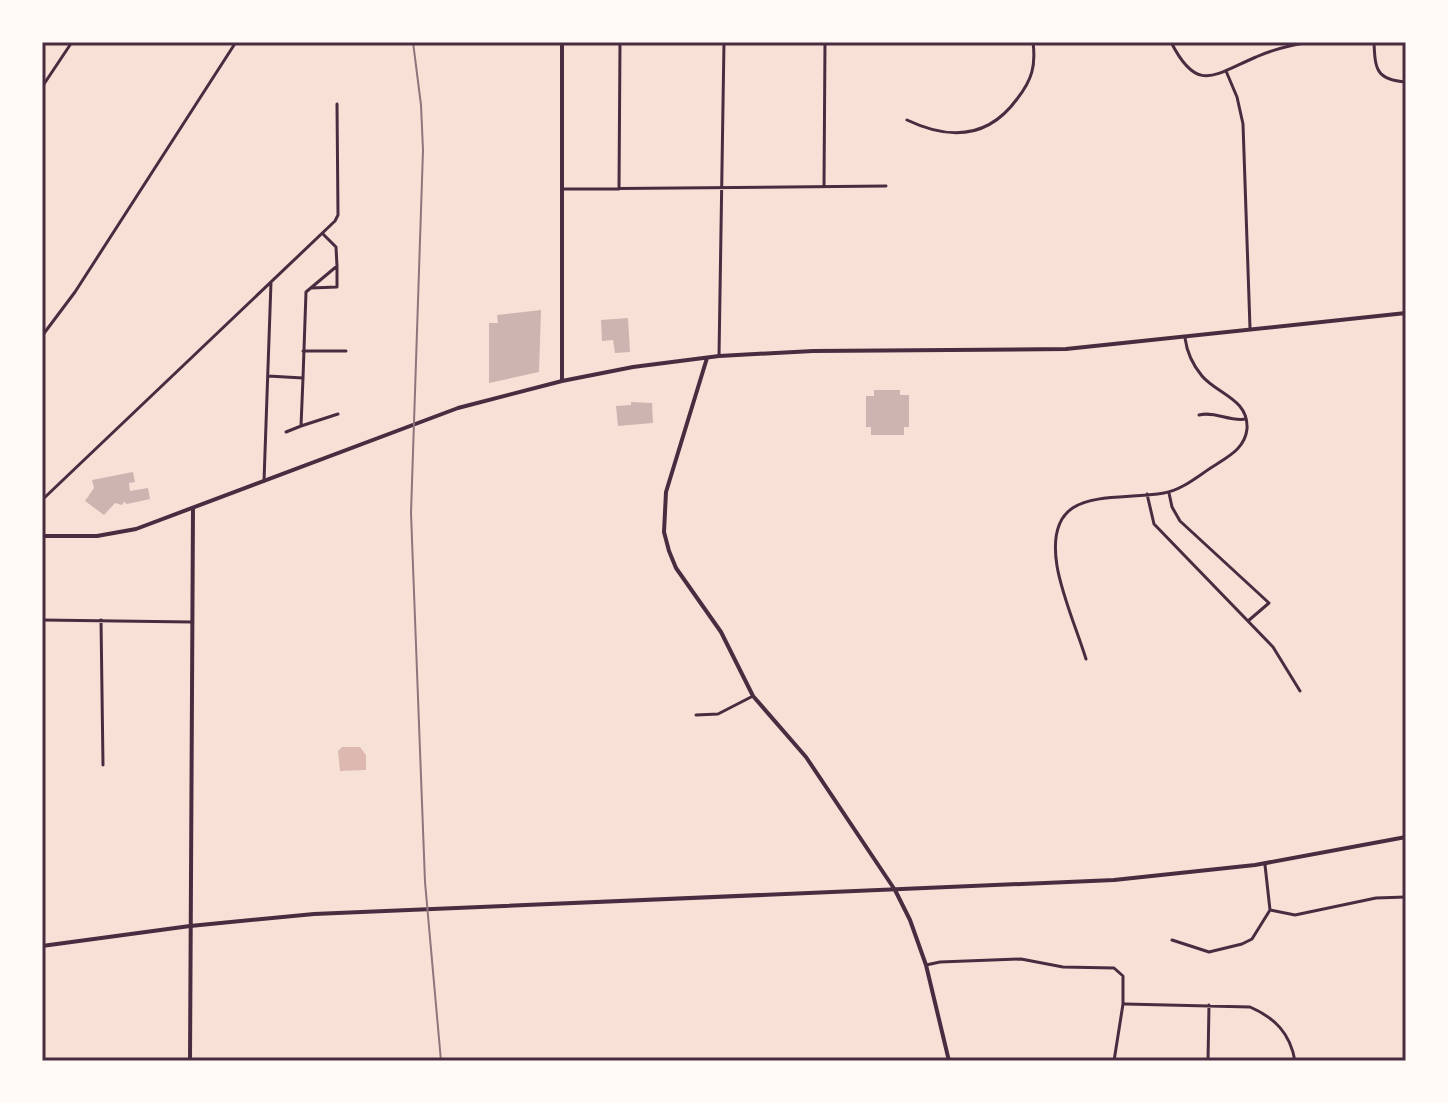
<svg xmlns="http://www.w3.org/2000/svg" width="1448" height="1103" viewBox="0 0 1448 1103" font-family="'Titillium Web',sans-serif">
<rect width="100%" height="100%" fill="#f7e1d7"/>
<path fill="#dcb8b0" d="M 342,747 L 360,747 L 366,755 L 366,770 L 340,771 L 338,751 Z"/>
<path fill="#ccb4b1" d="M 541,310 L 539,372 L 489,383 L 489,323 L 498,323 L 497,315 Z
M 628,318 L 630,352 L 615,353 L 613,340 L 602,341 L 601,320 Z
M 874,390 L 900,390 L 900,395 L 909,395 L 909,427 L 904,427 L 904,435 L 871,435 L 871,427 L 866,427 L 866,396 L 874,396 Z
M 631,402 L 652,403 L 653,423 L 618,426 L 616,406 L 631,405 Z
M 133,472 L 135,482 L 129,483 L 130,491 L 148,488 L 150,499 L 127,504 L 124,502 L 122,505 L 115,503 L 104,515 L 85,501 L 94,488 L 92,480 Z"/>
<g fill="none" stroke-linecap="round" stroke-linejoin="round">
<path stroke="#4a2c40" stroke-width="3" d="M 1171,42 C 1197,94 1214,75 1256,57 C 1273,49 1292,45 1310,42
M 1374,42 C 1375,69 1376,80 1406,82
M 1226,71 L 1237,97 L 1243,124 L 1250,328
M 42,87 L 72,42
M 907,120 C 949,140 988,139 1017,99 C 1032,80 1036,66 1033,42
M 824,186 L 825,42
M 562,189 L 886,186
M 619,189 L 620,42
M 311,288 L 337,287 L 337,266
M 42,336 L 75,292 L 236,42
M 303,351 L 346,351
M 719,356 L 724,42
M 268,376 L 303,378 L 301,426 L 286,432
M 303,378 L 306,292 L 337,266 L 336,247 L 323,234
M 1199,415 C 1216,411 1229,422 1246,419
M 301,426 L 338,414
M 264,481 L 271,282
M 1169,493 L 1172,507 L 1180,521 L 1269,603 L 1248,621
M 1147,494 L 1154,524 L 1273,647 L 1300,691
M 42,500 L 335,221 L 338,215 L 337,104
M 42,620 L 192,622
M 101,620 L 103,765
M 1086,659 C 1077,630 1062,596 1057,566 C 1044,484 1110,502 1164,493 C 1183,490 1200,474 1217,464 C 1231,455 1245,447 1247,429 C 1249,399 1217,394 1202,376 C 1192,364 1187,353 1185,338
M 696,715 L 718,714 L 753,696
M 1270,910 L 1295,915 L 1376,898 L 1406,897
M 1172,940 L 1209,952 L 1242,944 L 1252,939 L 1270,910 L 1265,865
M 926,965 L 940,962 L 1021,959 L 1063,967 L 1114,968 L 1123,976 L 1123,1004 L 1114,1061
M 1125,1004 L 1250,1007 C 1275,1018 1290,1033 1295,1061
M 1208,1061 L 1209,1005"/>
<path stroke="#4a2c40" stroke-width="4" d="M 707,358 L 666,492 L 664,532 L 669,551 L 676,568 L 721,632 L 753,696 L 806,757 L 895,890 L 910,920 L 926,965 L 949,1061
M 562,381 L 562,42
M 42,536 L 97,536 L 136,529 L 458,408 L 562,381 L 633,367 L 719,356 L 813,351 L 1066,349 L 1406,313
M 190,1061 L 193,508"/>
<path stroke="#4a2c40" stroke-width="4" d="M 42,946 L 190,926 L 314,914 L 1114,880 L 1255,865 L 1406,837"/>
<path stroke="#8f747c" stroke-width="2" d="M 413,42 L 421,105 L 423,150 L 411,513 L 425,882 L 441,1061"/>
</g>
<rect width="1448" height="1103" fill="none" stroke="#fffaf5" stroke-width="88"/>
<rect x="44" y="44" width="1360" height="1015" fill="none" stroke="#4a2c40" stroke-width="3"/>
</svg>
